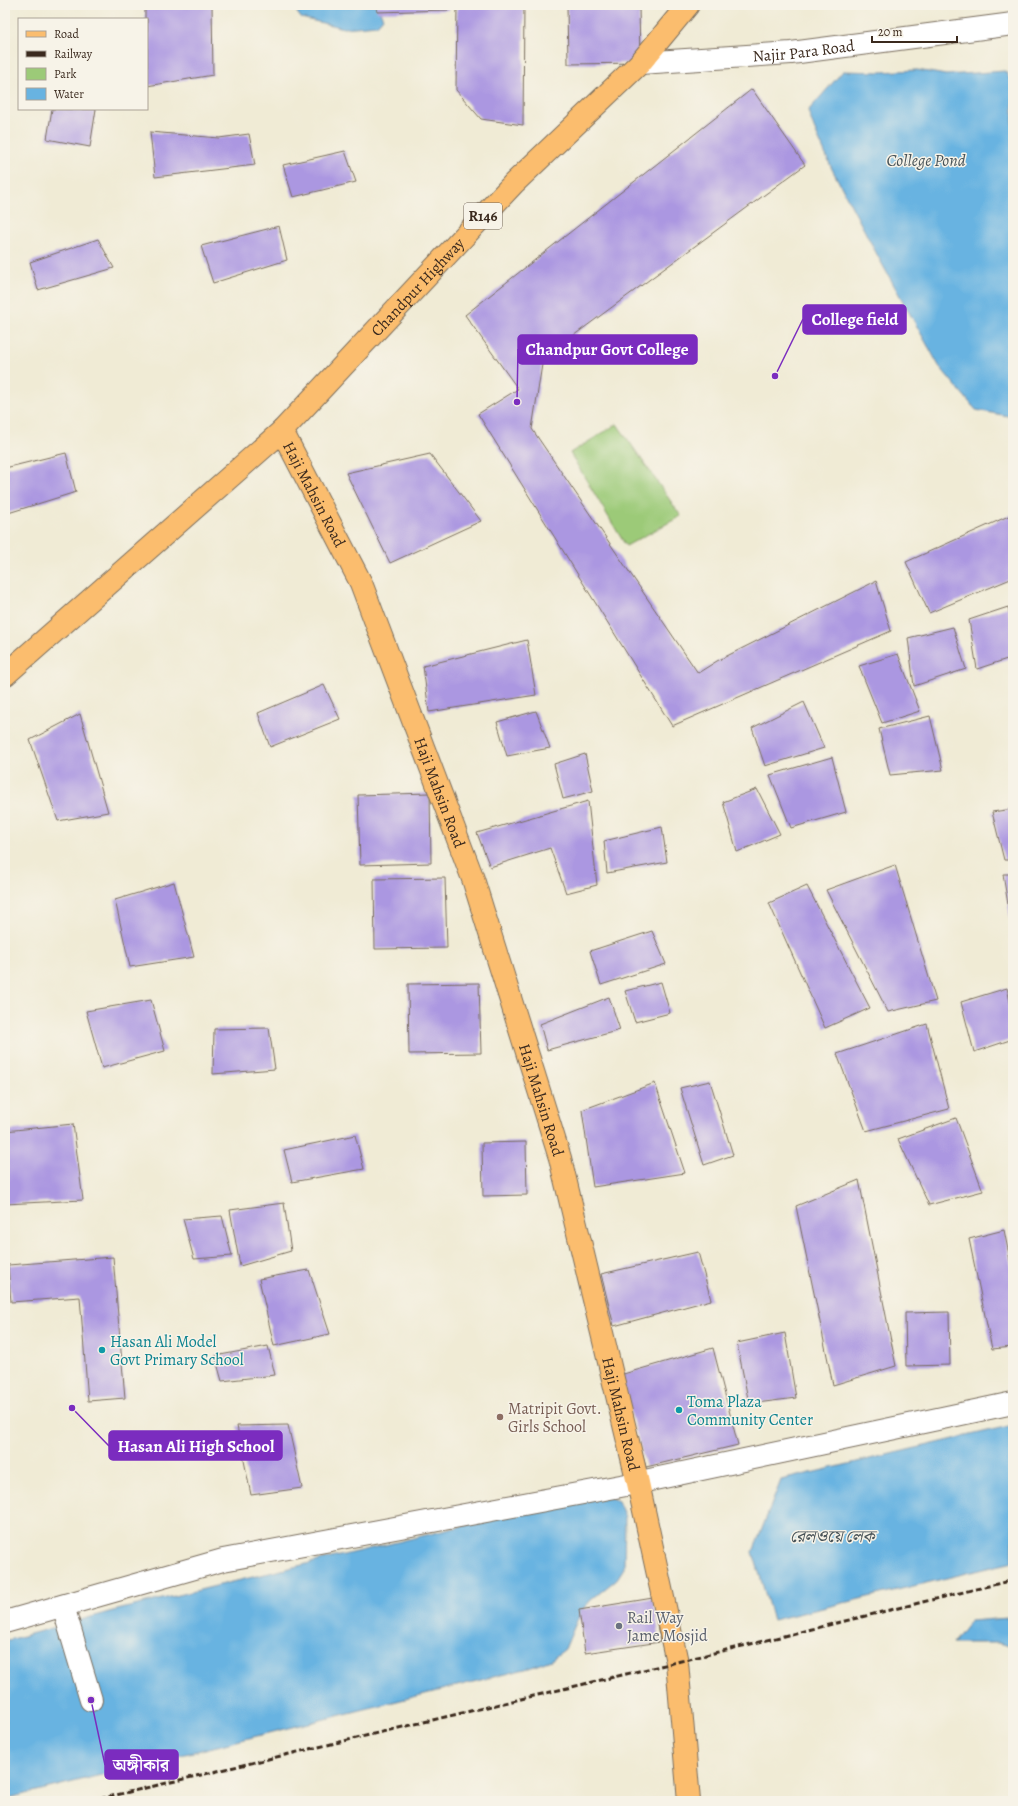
<svg xmlns="http://www.w3.org/2000/svg" width="1018" height="1806" viewBox="0 0 1018 1806" font-family="Alegreya,'Noto Serif Bengali',serif">
<rect width="100%" height="100%" fill="#f7f3e8"/>
<filter id="ink" filterUnits="userSpaceOnUse"><feTurbulence type="fractalNoise" baseFrequency=".025" numOctaves="2"/><feDisplacementMap in="SourceGraphic" scale="8" xChannelSelector="R" yChannelSelector="G"/><feConvolveMatrix kernelMatrix="1 2 1 2 8 2 1 2 1" color-interpolation-filters="sRGB"/></filter>
<filter id="wash" filterUnits="userSpaceOnUse"><feTurbulence type="fractalNoise" baseFrequency=".012" numOctaves="4" result="noise"/><feDisplacementMap in="SourceGraphic" scale="16" xChannelSelector="R" yChannelSelector="G"/><feGaussianBlur stdDeviation="0.9" result="paint"/><feColorMatrix in="noise" values="0 0 0 0 0 0 0 0 0 0 0 0 0 0 0 0 0 1.4 0 .05"/><feComposite in="paint" operator="in"/></filter>
<g filter="url(#wash)">
<rect width="100%" height="100%" fill="#f0ebd5"/>
<path fill="#9cca78" stroke="#6c7a4b" d="M 617,424 L 681,516 L 626,546 L 570,453 Z"/>
<path fill="#68b3e1" stroke="#526e80" d="M 292,5 L 377,5 L 383,18 L 377,25 L 344,28 L 301,18 Z
M 917,70 L 946,75 L 1005,71 L 1013,84 L 1013,417 L 976,410 L 939,366 L 881,262 L 832,169 L 814,128 L 808,111 L 843,71 L 881,72 Z
M 1013,1425 L 1013,1562 L 773,1620 L 753,1552 L 781,1480 Z
M 604,1495 L 618,1501 L 625,1517 L 624,1568 L 617,1579 L 591,1600 L 581,1611 L 565,1649 L 551,1660 L 529,1668 L 5,1799 L 5,1641 L 109,1612 L 586,1496 Z
M 1007,1618 L 1013,1619 L 1013,1647 L 998,1643 L 953,1643 L 970,1621 Z"/>
<g id="blocks">
<path fill="#ab97e1" d="M 145,5 L 212,5 L 213,75 L 147,86 L 147,19 L 145,19 Z
M 376,5 L 448,5 L 448,10 L 377,12 Z
M 457,5 L 524,5 L 523,125 L 481,119 L 456,90 Z
M 567,5 L 639,5 L 640,63 L 568,64 Z
M 752,89 L 805,165 L 543,358 L 532,429 L 698,673 L 717,661 L 876,581 L 891,631 L 672,726 L 478,414 L 518,389 L 465,315 Z
M 52,109 L 96,109 L 90,147 L 47,139 Z
M 150,132 L 219,138 L 249,134 L 255,165 L 155,177 Z
M 345,151 L 356,182 L 293,197 L 283,165 Z
M 279,226 L 287,260 L 213,283 L 201,246 Z
M 98,239 L 114,268 L 38,290 L 30,262 Z
M 66,453 L 76,492 L 5,514 L 5,468 Z
M 430,454 L 481,521 L 390,563 L 346,473 Z
M 1013,514 L 1013,578 L 929,613 L 906,562 Z
M 1008,607 L 1013,629 L 1013,657 L 977,669 L 969,620 Z
M 953,627 L 966,669 L 914,686 L 908,638 Z
M 527,640 L 536,695 L 429,712 L 423,666 Z
M 898,654 L 920,711 L 882,723 L 859,666 Z
M 324,685 L 340,719 L 270,747 L 258,713 Z
M 804,702 L 824,748 L 765,766 L 752,728 Z
M 536,711 L 550,748 L 507,756 L 497,722 Z
M 80,714 L 108,812 L 58,821 L 30,740 Z
M 930,716 L 943,770 L 890,775 L 879,729 Z
M 585,754 L 593,791 L 563,799 L 554,764 Z
M 832,757 L 846,812 L 791,828 L 770,775 Z
M 757,789 L 780,834 L 737,852 L 723,802 Z
M 430,793 L 431,863 L 360,865 L 358,795 Z
M 588,801 L 597,885 L 566,893 L 550,848 L 490,867 L 477,833 Z
M 1013,809 L 1013,860 L 1004,860 L 992,812 Z
M 662,827 L 667,862 L 607,873 L 604,841 Z
M 895,865 L 936,1001 L 888,1012 L 826,890 Z
M 1003,874 L 1013,874 L 1013,929 L 1012,929 Z
M 445,878 L 447,948 L 375,949 L 374,879 Z
M 174,882 L 194,957 L 130,967 L 115,900 Z
M 807,886 L 870,1008 L 825,1028 L 769,903 Z
M 652,931 L 666,964 L 601,985 L 590,951 Z
M 661,982 L 670,1013 L 635,1022 L 625,991 Z
M 479,983 L 481,1053 L 409,1054 L 408,984 Z
M 1007,988 L 1013,1015 L 1013,1039 L 974,1052 L 961,1002 Z
M 609,997 L 620,1030 L 547,1050 L 540,1024 Z
M 151,1000 L 165,1051 L 102,1068 L 86,1011 Z
M 927,1024 L 949,1109 L 866,1131 L 837,1054 Z
M 269,1028 L 275,1069 L 213,1074 L 214,1029 Z
M 710,1081 L 733,1155 L 704,1165 L 680,1088 Z
M 655,1083 L 685,1173 L 593,1187 L 582,1110 Z
M 956,1118 L 983,1191 L 929,1205 L 898,1139 Z
M 73,1124 L 83,1200 L 5,1204 L 5,1131 Z
M 355,1135 L 364,1169 L 292,1182 L 284,1150 Z
M 526,1142 L 527,1195 L 483,1196 L 482,1143 Z
M 859,1180 L 896,1366 L 833,1385 L 796,1206 Z
M 284,1203 L 291,1251 L 240,1266 L 230,1210 Z
M 222,1216 L 232,1256 L 194,1259 L 183,1219 Z
M 1004,1230 L 1013,1275 L 1013,1347 L 992,1349 L 969,1239 Z
M 698,1252 L 711,1300 L 614,1326 L 601,1274 Z
M 113,1257 L 125,1398 L 88,1401 L 80,1297 L 11,1302 L 8,1265 Z
M 309,1270 L 330,1334 L 274,1346 L 259,1279 Z
M 949,1312 L 950,1365 L 906,1366 L 905,1313 Z
M 785,1333 L 796,1398 L 749,1404 L 737,1343 Z
M 268,1346 L 275,1375 L 222,1381 L 215,1356 Z
M 713,1348 L 738,1445 L 646,1467 L 620,1375 Z
M 288,1425 L 302,1488 L 251,1495 L 237,1426 Z
M 653,1598 L 660,1642 L 585,1653 L 579,1610 Z"/>
</g>
</g>
<g filter="url(#ink)">
<use href="#blocks" fill-opacity="0" stroke="#7a6e5e" stroke-width="1"/>
<g fill="none" stroke-linecap="round" stroke-linejoin="round">
<g stroke="#7a6e5e" stroke-width="24">
<g id="minor">
<path id="s1" d="M 640,63 L 791,53 L 1013,24"/>
<path d="M 63,1606 L 91,1700"/>
<path d="M 5,1622 L 223,1560 L 626,1485 L 1013,1403"/>
</g>
</g>
<g stroke="#7a6e5e" stroke-width="24">
<g id="major">
<path id="s2" d="M 282,431 L 361,583 L 473,879 L 560,1158 L 638,1483 L 677,1662 L 689,1801"/>
<path id="s3" d="M 5,675 L 282,431 L 514,183 L 640,63 L 688,5"/>
</g>
</g>
<use href="#minor" stroke="#fff" stroke-width="22"/>
<use href="#major" stroke="#fbbd6e" stroke-width="22"/>
<path stroke="#3b2a1e" stroke-width="3" stroke-dasharray="6 3" stroke-linecap="butt" d="M 91,1801 L 677,1662 L 1013,1580"/>
</g>
</g>
<g fill="#0f9aa8" stroke="#f7f3e8" stroke-width="1.5">
<circle cx="102" cy="1350" r="4"/>
<circle cx="679" cy="1410" r="4"/>
</g>
<circle fill="#8d6e63" stroke="#f7f3e8" stroke-width="1.5" cx="500" cy="1417" r="4"/>
<circle fill="#6b7280" stroke="#f7f3e8" stroke-width="1.5" cx="619" cy="1626" r="4"/>
<g text-anchor="middle" stroke-width="3" stroke-linejoin="round" paint-order="stroke">
<rect fill="#f7f3e8" stroke="#73665b" stroke-width="1" x="464" y="203" width="38" height="26" rx="3"/>
<g font-size="15" font-weight="bold" fill="#3b2a1e">
<text x="483" y="221">R146</text>
</g>
<g font-size="16" fill="#3b2a1e" stroke="#f7f3e8">
<text dy="6" stroke="none"><textPath href="#s1" startOffset="164">Najir Para Road</textPath></text>
<text dy="6" stroke="none"><textPath href="#s3" startOffset="567">Chandpur Highway</textPath></text>
<text dy="6" stroke="none"><textPath href="#s2" startOffset="71">Haji Mahsin Road</textPath></text>
<text dy="6" stroke="none"><textPath href="#s2" startOffset="395">Haji Mahsin Road</textPath></text>
<text dy="6" stroke="none"><textPath href="#s2" startOffset="719">Haji Mahsin Road</textPath></text>
<text dy="6" stroke="none"><textPath href="#s2" startOffset="1043">Haji Mahsin Road</textPath></text>
</g>
<g font-size="16" fill="#0d838f" stroke="#f7f3e8" text-anchor="start">
<text x="110" y="1347">Hasan Ali Model<tspan x="110" dy="18">Govt Primary School</tspan></text>
<text x="687" y="1407">Toma Plaza<tspan x="687" dy="18">Community Center</tspan></text>
</g>
<g font-size="16" fill="#785e54" stroke="#f7f3e8" text-anchor="start">
<text x="508" y="1414">Matripit Govt.<tspan x="508" dy="18">Girls School</tspan></text>
</g>
<g font-size="16" fill="#5b616d" stroke="#f7f3e8" text-anchor="start">
<text x="627" y="1623">Rail Way<tspan x="627" dy="18">Jame Mosjid</tspan></text>
</g>
<g font-size="17" font-style="italic" fill="#485358" stroke="#f7f3e8">
<text x="926" y="166">College Pond</text>
<text x="832" y="1542">রেলওয়ে লেক</text>
</g>
</g>
<path fill="none" stroke="#7b2cbf" stroke-width="1.5" d="M775 376L803 319M517 402L518 349M72 1408L109 1446M91 1700L105 1765"/>
<g fill="#7b2cbf" stroke="#f7f3e8" stroke-width="1.5">
<circle cx="775" cy="376" r="4"/>
<circle cx="517" cy="402" r="4"/>
<circle cx="72" cy="1408" r="4"/>
<circle cx="91" cy="1700" r="4"/>
</g>
<g fill="#7b2cbf" stroke="#7b2cbf" stroke-width="1.5">
<rect x="803" y="305" width="103" height="29" rx="4"/>
<rect x="518" y="335" width="179" height="29" rx="4"/>
<rect x="109" y="1431" width="173" height="29" rx="4"/>
<rect x="105" y="1750" width="73" height="29" rx="4"/>
</g>
<g font-size="17" text-anchor="middle" font-weight="bold" fill="#fff">
<text x="855" y="325">College field</text>
<text x="607" y="355">Chandpur Govt College</text>
<text x="196" y="1452">Hasan Ali High School</text>
<text x="141" y="1771">অঙ্গীকার</text>
</g>
<rect width="1018" height="1806" fill="none" stroke="#f7f3e8" stroke-width="20"/>
<rect x="18" y="18" width="130" height="92" fill="#f7f3e8" stroke="#aca397"/>
<rect x="26" y="31" width="20" height="6" fill="#fbbd6e" stroke="#aca397"/>
<text x="54" y="38" font-size="12" fill="#3b2a1e">Road</text>
<rect x="26" y="51" width="20" height="6" fill="#3b2a1e" stroke="#aca397"/>
<text x="54" y="58" font-size="12" fill="#3b2a1e">Railway</text>
<rect x="26" y="68" width="20" height="12" fill="#9cca78" stroke="#aca397"/>
<text x="54" y="78" font-size="12" fill="#3b2a1e">Park</text>
<rect x="26" y="88" width="20" height="12" fill="#68b3e1" stroke="#aca397"/>
<text x="54" y="98" font-size="12" fill="#3b2a1e">Water</text>
<path d="M872 36v6h85v-6" fill="none" stroke="#3b2a1e" stroke-width="2"/>
<text x="878" y="36" font-size="12" fill="#3b2a1e" stroke="#f7f3e8" stroke-width="3" paint-order="stroke">20 m</text>
</svg>
